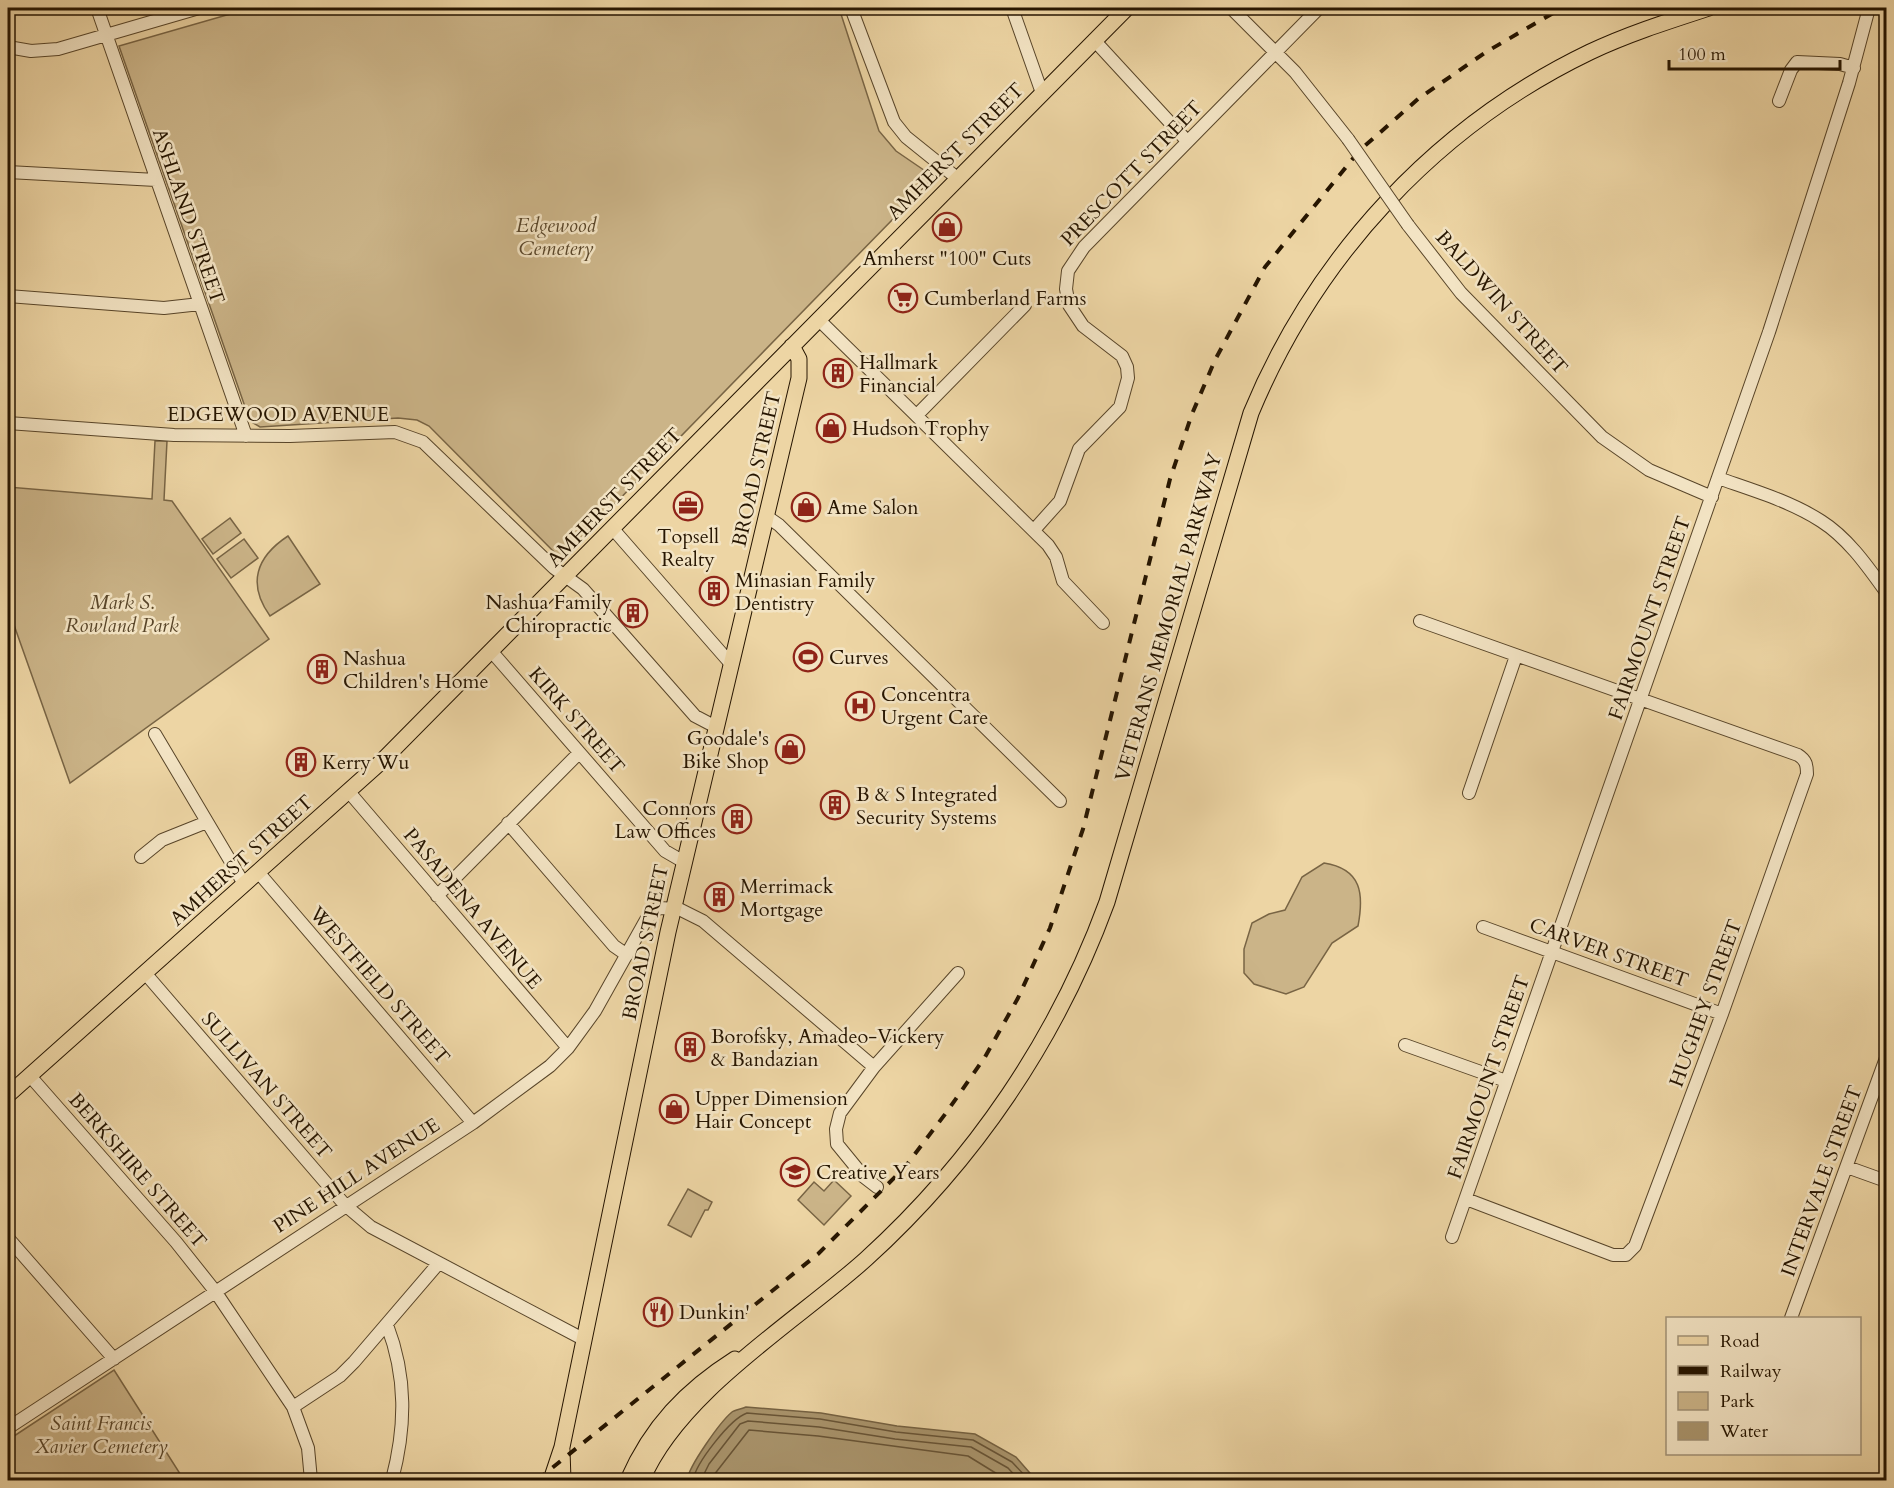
<svg xmlns="http://www.w3.org/2000/svg" width="1894" height="1488" viewBox="0 0 1894 1488" font-family="Cardo,serif">
<rect width="100%" height="100%" fill="#edd5a4"/>
<filter id="stains"><feTurbulence type="fractalNoise" baseFrequency=".00333" numOctaves="4"/><feColorMatrix values="0 0 0 0 .2 0 0 0 0 .09 0 0 0 0 .02 0 0 0 .5 -.17"/></filter>
<radialGradient id="worn" r=".72"><stop offset=".6" stop-color="#630" stop-opacity="0"/><stop offset="1" stop-color="#630" stop-opacity=".3"/></radialGradient>
<path fill="#cbb488" stroke="#786444" stroke-width="1.5" d="M 251,8 L 839,8 L 879,131 L 896,151 L 934,177 L 561,559 L 429,426 L 417,420 L 398,418 L 260,427 L 250,421 L 119,46 Z
M 155,441 L 167,441 L 164,500 L 172,501 L 269,639 L 70,783 L 8,608 L 8,487 L 152,499 Z
M 230,518 L 241,533 L 213,554 L 202,539 Z
M 288,536 L 320,584 L 270,616 C 247,584 256,557 288,536 Z
M 244,539 L 258,558 L 231,578 L 217,559 Z
M 1324,863 C 1362,869 1364,894 1358,926 L 1332,943 L 1304,987 L 1286,994 L 1254,984 L 1244,973 L 1244,949 L 1252,923 L 1269,914 L 1285,910 L 1302,877 Z
M 834,1180 L 851,1196 L 824,1225 L 798,1200 L 814,1182 L 824,1191 Z
M 688,1189 L 712,1202 L 708,1210 L 705,1210 L 691,1237 L 668,1225 Z
M 114,1370 L 184,1480 L 8,1480 L 8,1440 Z"/>
<path fill="#a9946c" stroke="#756141" stroke-width="1.5" d="M 1886,227 L 1886,314 C 1874,287 1882,255 1886,227 Z
M 746,1407 L 821,1413 L 897,1426 L 975,1434 L 1016,1457 L 1036,1480 L 687,1480 C 689,1466 720,1422 732,1412 C 735,1410 742,1409 746,1407 Z"/>
<g fill="none" stroke-linecap="round" stroke-linejoin="round">
<path stroke="#685436" stroke-width="1.5" d="M 693,1480 C 696,1463 730,1419 747,1413 L 820,1419 L 896,1432 L 973,1440 L 1012,1462 L 1029,1480
M 701,1480 L 709,1464 L 740,1424 L 748,1421 L 819,1427 L 895,1439 L 971,1447 L 1008,1468 L 1019,1480
M 710,1480 L 749,1430 L 818,1436 L 968,1456 L 1007,1480"/>
<g stroke="#584529" stroke-width="14">
<path id="minor" d="M 97,8 L 246,436
M 851,8 L 894,122 L 906,137 L 957,178
M 1012,8 L 1042,93
M 1231,8 L 1295,72 L 1348,139
M 1094,40 L 1187,141
M 8,47 L 31,51 L 58,49 L 199,8
M 1779,101 L 1791,70 L 1797,62 L 1840,64 L 1854,68
M 8,172 L 156,180
M 1408,225 L 1461,293 L 1602,437 L 1649,470 L 1712,497
M 8,296 L 164,308 L 200,304
M 818,319 L 1048,545 L 1056,557 L 1063,581 L 1103,623
M 917,415 L 1025,305
M 8,423 L 174,435 L 290,436 L 395,432 L 423,442 L 554,568 L 583,589 L 695,716 L 716,727
M 1718,478 C 1752,490 1790,501 1821,521 C 1848,538 1868,567 1886,592
M 766,516 L 779,525 L 1060,801
M 613,529 L 731,664
M 1034,530 L 1060,501 L 1079,449 L 1120,407 L 1128,378 L 1127,367 L 1122,356 L 1083,326 L 1069,305 L 1066,289 L 1068,271 L 1084,247 L 1319,8
M 1420,621 L 1798,755 C 1806,760 1807,765 1807,774 L 1722,1014 L 1635,1246 L 1626,1255 L 1613,1255 L 1466,1199
M 492,652 L 665,851 L 684,862
M 155,734 L 244,884
M 349,792 L 568,1048
M 1469,793 L 1516,656
M 508,823 L 614,946 L 627,955
M 141,857 L 162,840 L 207,822
M 258,872 L 473,1123
M 437,896 L 579,753
M 1483,927 L 1722,1014
M 145,973 L 345,1205 L 371,1227 L 583,1339
M 1405,1045 L 1506,1081
M 30,1076 L 176,1242 L 215,1291 L 293,1407 L 308,1448 L 311,1480
M 1847,1167 L 1886,1181
M 877,1187 L 864,1177 L 837,1144 L 836,1129 L 840,1113 L 874,1067 L 958,973
M 1452,1237 L 1769,332 L 1849,83 L 1869,8
M 8,1238 L 114,1359
M 1791,1318 L 1886,1058
M 387,1325 C 407,1377 406,1427 392,1480
M 293,1407 L 340,1376 L 354,1362 L 438,1264
M 8,1428 L 473,1123 L 550,1066 L 568,1048 L 595,1011 L 646,920 L 658,908 L 679,909 L 703,921 L 874,1067"/>
</g>
<g stroke="#261500" stroke-width="17">
<path id="major" d="M 8,1095 L 381,762 L 1127,8
M 562,1450 L 563,1480
M 551,1480 L 562,1447 L 668,932 L 799,378 L 799,359 L 792,346
M 628,1480 C 651,1427 686,1390 735,1359
M 642,1480 C 679,1392 796,1322 866,1259 C 974,1161 1057,1039 1107,902 L 1251,413 C 1316,256 1436,126 1590,52 C 1628,34 1669,21 1709,8"/>
</g>
<use href="#minor" stroke="#f3e4c4" stroke-width="12"/>
<use href="#major" stroke="#edd5a4" stroke-width="15"/>
<path stroke="#261500" stroke-width="4" stroke-dasharray="10 10" stroke-linecap="butt" d="M 537,1480 L 818,1254 L 905,1167 L 946,1113 L 985,1057 L 1018,998 L 1050,928 L 1083,829 L 1170,479 L 1192,414 L 1215,360 L 1265,267 L 1359,151 L 1418,99 L 1486,52 L 1562,8"/>
<g stroke="#584529" stroke-width="14" stroke-linecap="butt">
<path id="minor-bridge" d="M 1348,139 L 1408,225"/>
</g>
<use href="#minor-bridge" stroke="#f3e4c4" stroke-width="12"/>
</g>
<defs>
<g id="shop-ring" transform="scale(1.5)"><circle r="9.5" fill="#f3e4c4" stroke="#8f2418" stroke-width="1.5"/><path d="M-5-2.5h2.3a2.7 3.5 0 0 1 5.4 0H5L5.5 6h-11ZM-1.5-2.5h3a1.5 2.3 0 0 0-3 0Z" fill="#8f2418"/></g>
<g id="supermarket-ring" transform="scale(1.5)"><circle r="9.5" fill="#f3e4c4" stroke="#8f2418" stroke-width="1.5"/><path d="M-6-5.5h2.5l.6 2H6L4.5 2H-2.5L-4.4-4H-6ZM-1.5 3.2a1.3 1.3 0 1 0 .1 0ZM3 3.2a1.3 1.3 0 1 0 .1 0Z" fill="#8f2418"/></g>
<g id="building-ring" transform="scale(1.5)"><circle r="9.5" fill="#f3e4c4" stroke="#8f2418" stroke-width="1.5"/><path d="M-4-6H4V6H1V3H-1V6H-4ZM-2.5-4.3h1.7v1.8h-1.7ZM.8-4.3h1.7v1.8H.8ZM-2.5-1h1.7V.8h-1.7ZM.8-1h1.7V.8H.8Z" fill="#8f2418"/></g>
<g id="office-ring" transform="scale(1.5)"><circle r="9.5" fill="#f3e4c4" stroke="#8f2418" stroke-width="1.5"/><path d="M-6-3h4V-5.5h4V-3h4V5H-6ZM-1-4.5V-3h2v-1.5ZM-6 0V1H6V0Z" fill="#8f2418"/></g>
<g id="stadium-ring" transform="scale(1.5)"><circle r="9.5" fill="#f3e4c4" stroke="#8f2418" stroke-width="1.5"/><path d="M0-5a6.5 5 0 1 0 0 10a6.5 5 0 1 0 0-10ZM-3.5-1.8h7v3.6h-7Z" fill="#8f2418"/></g>
<g id="hospital-ring" transform="scale(1.5)"><circle r="9.5" fill="#f3e4c4" stroke="#8f2418" stroke-width="1.5"/><path d="M-5-5h3v3.5h4V-5h3V5h-3V1.5h-4V5h-3Z" fill="#8f2418"/></g>
<g id="school-ring" transform="scale(1.5)"><circle r="9.5" fill="#f3e4c4" stroke="#8f2418" stroke-width="1.5"/><path d="M0-5L7-2L0 1L-7-2ZM-4 1L0 2.5L4 1V4Q0 6-4 4Z" fill="#8f2418"/></g>
<g id="restaurant-ring" transform="scale(1.5)"><circle r="9.5" fill="#f3e4c4" stroke="#8f2418" stroke-width="1.5"/><path d="M-5-6h1v4h1v-4h1v4h1v-4h1v5L-1.5 .5V6h-2V.5L-5-1ZM5-6V6H3V1.5H1.5Q1.5-4 5-6Z" fill="#8f2418"/></g>
</defs>
<g fill-rule="evenodd">
<use href="#shop-ring" x="947" y="227"/>
<use href="#supermarket-ring" x="903" y="298"/>
<use href="#building-ring" x="838" y="373"/>
<use href="#shop-ring" x="831" y="428"/>
<use href="#office-ring" x="688" y="506"/>
<use href="#shop-ring" x="806" y="507"/>
<use href="#building-ring" x="714" y="591"/>
<use href="#building-ring" x="633" y="613"/>
<use href="#stadium-ring" x="808" y="657"/>
<use href="#building-ring" x="322" y="669"/>
<use href="#hospital-ring" x="860" y="706"/>
<use href="#shop-ring" x="790" y="749"/>
<use href="#building-ring" x="301" y="762"/>
<use href="#building-ring" x="835" y="805"/>
<use href="#building-ring" x="737" y="819"/>
<use href="#building-ring" x="719" y="897"/>
<use href="#building-ring" x="690" y="1047"/>
<use href="#shop-ring" x="674" y="1109"/>
<use href="#school-ring" x="795" y="1172"/>
<use href="#restaurant-ring" x="658" y="1312"/>
</g>
<g text-anchor="middle" stroke-width="5" stroke-linejoin="round" paint-order="stroke">
<g font-size="20" fill="#261500" stroke="#f3e4c4">
<text transform="translate(955 151) rotate(-45)" y="7">AMHERST STREET</text>
<text transform="translate(1131 173) rotate(-46)" y="7">PRESCOTT STREET</text>
<text transform="translate(189 216) rotate(71)" y="7">ASHLAND STREET</text>
<text transform="translate(1502 302) rotate(48)" y="7">BALDWIN STREET</text>
<text x="278" y="421">EDGEWOOD AVENUE</text>
<text transform="translate(756 469) rotate(-77)" y="7">BROAD STREET</text>
<text transform="translate(614 497) rotate(-46)" y="7">AMHERST STREET</text>
<text transform="translate(1168 617) rotate(-74)" y="7">VETERANS MEMORIAL PARKWAY</text>
<text transform="translate(1649 618) rotate(-71)" y="7">FAIRMOUNT STREET</text>
<text transform="translate(577 720) rotate(49)" y="7">KIRK STREET</text>
<text transform="translate(241 860) rotate(-42)" y="7">AMHERST STREET</text>
<text transform="translate(473 908) rotate(50)" y="7">PASADENA AVENUE</text>
<text transform="translate(645 942) rotate(-78)" y="7">BROAD STREET</text>
<text transform="translate(1609 952) rotate(20)" y="7">CARVER STREET</text>
<text transform="translate(380 985) rotate(49)" y="7">WESTFIELD STREET</text>
<text transform="translate(1705 1003) rotate(-70)" y="7">HUGHEY STREET</text>
<text transform="translate(1488 1077) rotate(-71)" y="7">FAIRMOUNT STREET</text>
<text transform="translate(267 1085) rotate(49)" y="7">SULLIVAN STREET</text>
<text transform="translate(138 1170) rotate(49)" y="7">BERKSHIRE STREET</text>
<text transform="translate(356 1175) rotate(-33)" y="7">PINE HILL AVENUE</text>
<text transform="translate(1821 1181) rotate(-70)" y="7">INTERVALE STREET</text>
</g>
<g font-size="20" font-style="italic" fill="#584529" stroke="#f3e4c4">
<text x="556" y="232">Edgewood<tspan x="556" dy="23">Cemetery</tspan></text>
<text x="122" y="609">Mark S.<tspan x="122" dy="23">Rowland Park</tspan></text>
<text x="101" y="1430">Saint Francis<tspan x="101" dy="23">Xavier Cemetery</tspan></text>
</g>
<g font-size="20" fill="#261500" stroke="#f3e4c4" text-anchor="start">
<text x="947" y="265" text-anchor="middle">Amherst "100" Cuts</text>
<text x="924" y="305">Cumberland Farms</text>
<text x="859" y="369">Hallmark<tspan x="859" dy="23">Financial</tspan></text>
<text x="852" y="435">Hudson Trophy</text>
<text x="827" y="514">Ame Salon</text>
<text x="688" y="543" text-anchor="middle">Topsell<tspan x="688" dy="23">Realty</tspan></text>
<text x="735" y="587">Minasian Family<tspan x="735" dy="23">Dentistry</tspan></text>
<text x="612" y="609" text-anchor="end">Nashua Family<tspan x="612" dy="23">Chiropractic</tspan></text>
<text x="829" y="664">Curves</text>
<text x="343" y="665">Nashua<tspan x="343" dy="23">Children's Home</tspan></text>
<text x="881" y="701">Concentra<tspan x="881" dy="23">Urgent Care</tspan></text>
<text x="769" y="745" text-anchor="end">Goodale's<tspan x="769" dy="23">Bike Shop</tspan></text>
<text x="322" y="769">Kerry Wu</text>
<text x="856" y="801">B &amp; S Integrated<tspan x="856" dy="23">Security Systems</tspan></text>
<text x="716" y="815" text-anchor="end">Connors<tspan x="716" dy="23">Law Offices</tspan></text>
<text x="740" y="893">Merrimack<tspan x="740" dy="23">Mortgage</tspan></text>
<text x="711" y="1043">Borofsky, Amadeo-Vickery<tspan x="711" dy="23">&amp; Bandazian</tspan></text>
<text x="695" y="1105">Upper Dimension<tspan x="695" dy="23">Hair Concept</tspan></text>
<text x="816" y="1179">Creative Years</text>
<text x="679" y="1319">Dunkin'</text>
</g>
</g>
<rect width="1894" height="1488" fill="none" stroke="#edd5a4" stroke-width="30"/>
<rect x="9" y="9" width="1876" height="1470" fill="none" stroke="#261500" stroke-width="3"/>
<rect x="15" y="15" width="1864" height="1458" fill="none" stroke="#261500" stroke-width="1.5"/>
<rect x="1666" y="1317" width="195" height="138" fill="#f3e4c4" stroke="#a19176" stroke-width="1.5"/>
<rect x="1678" y="1336" width="30" height="9" fill="#edd5a4" stroke="#a19176" stroke-width="1.5"/>
<text x="1720" y="1347" font-size="18" fill="#261500">Road</text>
<rect x="1678" y="1366" width="30" height="9" fill="#261500" stroke="#a19176" stroke-width="1.5"/>
<text x="1720" y="1377" font-size="18" fill="#261500">Railway</text>
<rect x="1678" y="1392" width="30" height="18" fill="#cbb488" stroke="#a19176" stroke-width="1.5"/>
<text x="1720" y="1407" font-size="18" fill="#261500">Park</text>
<rect x="1678" y="1422" width="30" height="18" fill="#a9946c" stroke="#a19176" stroke-width="1.5"/>
<text x="1720" y="1437" font-size="18" fill="#261500">Water</text>
<path d="M1669 60v9h171v-9" fill="none" stroke="#261500" stroke-width="3"/>
<text x="1678" y="60" font-size="18" fill="#261500" stroke="#f3e4c4" stroke-width="4.5" paint-order="stroke">100 m</text>
<rect width="100%" height="100%" filter="url(#stains)"/>
<rect width="100%" height="100%" fill="url(#worn)"/>
</svg>
